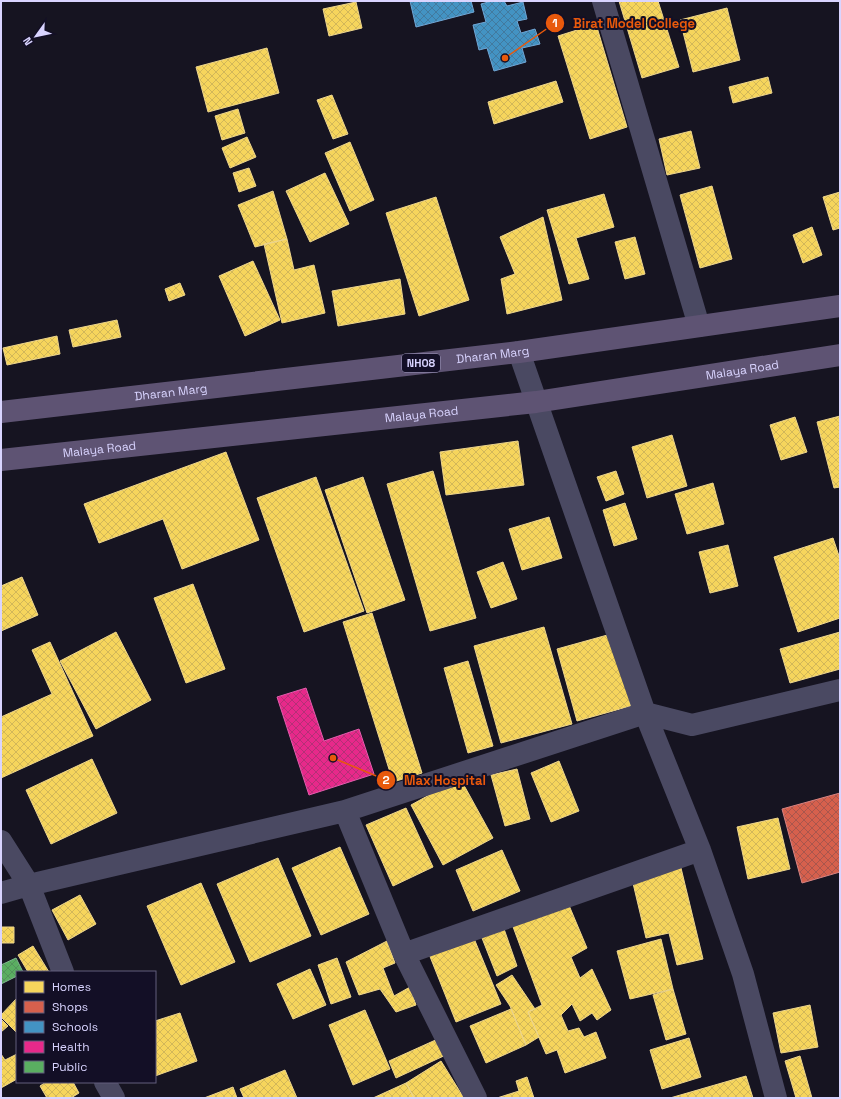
<svg xmlns="http://www.w3.org/2000/svg" width="841" height="1099" viewBox="0 0 841 1099" font-family="'Space Grotesk',sans-serif">
<defs>
<pattern id="homes-cross-hatch" width="8" height="8" patternUnits="userSpaceOnUse"><rect width="8" height="8" fill="#f6d55c"/><path d="M0 0l8 8M0 8l8-8" fill="none" stroke="#d2b759"/></pattern>
<pattern id="shops-cross-hatch" width="8" height="8" patternUnits="userSpaceOnUse"><rect width="8" height="8" fill="#d6604d"/><path d="M0 0l8 8M0 8l8-8" fill="none" stroke="#a9564d"/></pattern>
<pattern id="schools-cross-hatch" width="8" height="8" patternUnits="userSpaceOnUse"><rect width="8" height="8" fill="#4393c3"/><path d="M0 0l8 8M0 8l8-8" fill="none" stroke="#427a9f"/></pattern>
<pattern id="health-cross-hatch" width="8" height="8" patternUnits="userSpaceOnUse"><rect width="8" height="8" fill="#e7298a"/><path d="M0 0l8 8M0 8l8-8" fill="none" stroke="#b53077"/></pattern>
<pattern id="public-cross-hatch" width="8" height="8" patternUnits="userSpaceOnUse"><rect width="8" height="8" fill="#5aae61"/><path d="M0 0l8 8M0 8l8-8" fill="none" stroke="#54925c"/></pattern>
</defs>
<rect width="100%" height="100%" fill="#161421"/>
<path fill="url(#homes-cross-hatch)" stroke="#edd58d" d="M 619,1 L 658,1 L 679,67 L 642,78 Z
M 356,2 L 362,28 L 329,36 L 323,9 Z
M 727,8 L 740,60 L 693,72 L 680,20 Z
M 596,24 L 627,127 L 590,139 L 558,36 Z
M 267,48 L 279,93 L 208,112 L 196,67 Z
M 768,77 L 772,93 L 733,103 L 729,87 Z
M 556,81 L 563,102 L 494,124 L 488,102 Z
M 332,95 L 348,134 L 333,139 L 317,100 Z
M 238,109 L 245,133 L 222,140 L 215,116 Z
M 691,131 L 700,168 L 667,175 L 659,139 Z
M 247,137 L 256,157 L 230,168 L 222,148 Z
M 350,142 L 374,200 L 350,211 L 325,153 Z
M 249,168 L 256,186 L 239,192 L 233,173 Z
M 325,173 L 349,224 L 310,242 L 286,191 Z
M 712,186 L 732,259 L 700,268 L 680,195 Z
M 273,191 L 287,239 L 255,247 L 238,205 Z
M 840,192 L 840,228 L 833,230 L 823,197 Z
M 604,194 L 614,227 L 576,238 L 589,279 L 569,284 L 547,210 Z
M 436,197 L 469,300 L 419,316 L 386,213 Z
M 543,217 L 562,300 L 507,314 L 501,279 L 515,274 L 500,237 Z
M 812,227 L 822,255 L 803,263 L 793,235 Z
M 635,237 L 645,274 L 625,279 L 615,242 Z
M 287,239 L 294,270 L 314,265 L 325,313 L 282,323 L 264,244 Z
M 253,261 L 280,320 L 245,336 L 219,276 Z
M 400,279 L 405,314 L 338,326 L 332,291 Z
M 180,283 L 185,295 L 169,301 L 165,289 Z
M 117,320 L 121,337 L 73,347 L 69,330 Z
M 57,336 L 60,354 L 7,365 L 3,348 Z
M 840,416 L 840,487 L 834,488 L 817,422 Z
M 795,417 L 807,452 L 781,460 L 770,425 Z
M 672,435 L 687,486 L 647,498 L 632,447 Z
M 518,441 L 524,485 L 446,495 L 440,452 Z
M 226,452 L 259,540 L 182,569 L 163,519 L 99,543 L 84,504 Z
M 433,471 L 476,618 L 430,631 L 387,484 Z
M 616,471 L 624,494 L 606,501 L 597,477 Z
M 316,477 L 364,611 L 304,632 L 257,498 Z
M 363,477 L 405,600 L 367,613 L 325,490 Z
M 713,483 L 724,524 L 687,534 L 675,494 Z
M 625,503 L 637,539 L 614,546 L 603,510 Z
M 549,517 L 562,558 L 522,570 L 509,529 Z
M 833,538 L 840,559 L 840,618 L 798,632 L 774,557 Z
M 728,545 L 738,586 L 710,593 L 699,552 Z
M 503,562 L 517,599 L 491,608 L 477,572 Z
M 22,577 L 38,615 L 1,631 L 1,586 Z
M 193,584 L 225,669 L 186,683 L 154,598 Z
M 372,613 L 422,773 L 393,782 L 343,622 Z
M 544,627 L 572,724 L 501,743 L 474,646 Z
M 116,632 L 151,700 L 96,729 L 60,661 Z
M 840,632 L 840,669 L 790,683 L 780,649 Z
M 611,634 L 631,706 L 577,721 L 557,649 Z
M 50,642 L 93,736 L 1,778 L 1,717 L 52,694 L 32,650 Z
M 468,661 L 493,746 L 468,753 L 444,668 Z
M 92,759 L 117,813 L 51,844 L 26,790 Z
M 559,761 L 579,811 L 551,822 L 531,773 Z
M 517,769 L 530,819 L 505,826 L 491,775 Z
M 460,778 L 493,838 L 443,865 L 411,805 Z
M 406,808 L 433,867 L 393,886 L 366,825 Z
M 778,818 L 790,869 L 748,879 L 737,827 Z
M 340,847 L 369,914 L 321,935 L 292,868 Z
M 502,850 L 520,891 L 473,911 L 456,870 Z
M 278,858 L 311,936 L 250,962 L 217,884 Z
M 681,868 L 703,959 L 677,965 L 669,933 L 646,938 L 632,879 Z
M 201,883 L 235,962 L 181,985 L 147,906 Z
M 80,895 L 96,924 L 68,940 L 52,910 Z
M 568,903 L 587,948 L 571,957 L 580,978 L 592,969 L 611,1010 L 597,1020 L 592,1013 L 580,1021 L 572,1004 L 561,1015 L 568,1031 L 579,1028 L 584,1037 L 596,1032 L 606,1058 L 565,1073 L 557,1050 L 546,1054 L 528,1012 L 542,1005 L 512,924 Z
M 503,926 L 517,966 L 497,976 L 480,933 Z
M 1,927 L 14,927 L 14,943 L 1,943 Z
M 473,936 L 501,1004 L 456,1022 L 429,954 Z
M 661,939 L 673,989 L 630,999 L 617,951 Z
M 387,941 L 395,963 L 383,968 L 394,996 L 410,987 L 416,1005 L 396,1012 L 380,989 L 359,995 L 346,962 Z
M 33,946 L 49,972 L 28,972 L 18,955 Z
M 337,958 L 351,997 L 331,1004 L 318,965 Z
M 310,969 L 326,1005 L 293,1019 L 277,984 Z
M 512,975 L 535,1009 L 528,1012 L 539,1037 L 526,1045 L 510,1006 L 496,985 Z
M 673,989 L 686,1034 L 666,1040 L 653,995 Z
M 17,998 L 17,1033 L 1,1017 L 1,1015 Z
M 810,1005 L 818,1047 L 781,1053 L 773,1013 Z
M 511,1009 L 526,1045 L 486,1063 L 470,1026 Z
M 365,1010 L 390,1069 L 353,1085 L 329,1025 Z
M 180,1013 L 197,1061 L 155,1076 L 155,1021 Z
M 1,1019 L 8,1026 L 1,1032 Z
M 440,1038 L 448,1054 L 396,1078 L 389,1061 Z
M 689,1038 L 701,1077 L 662,1089 L 650,1050 Z
M 1,1054 L 5,1060 L 17,1054 L 17,1079 L 1,1088 Z
M 800,1056 L 812,1098 L 796,1098 L 785,1061 Z
M 441,1061 L 464,1098 L 414,1098 L 406,1083 Z
M 285,1070 L 297,1098 L 244,1098 L 240,1089 Z
M 746,1076 L 753,1098 L 670,1098 Z
M 527,1077 L 534,1098 L 497,1098 L 519,1091 L 516,1081 Z
M 46,1082 L 73,1082 L 79,1093 L 71,1098 L 47,1098 L 40,1086 Z
M 406,1083 L 414,1098 L 373,1098 Z
M 233,1087 L 237,1098 L 204,1098 Z"/>
<path fill="url(#shops-cross-hatch)" stroke="#d78382" d="M 840,793 L 840,872 L 802,883 L 782,809 Z"/>
<path fill="url(#schools-cross-hatch)" stroke="#70a6d5" d="M 410,1 L 471,1 L 474,12 L 416,27 Z
M 492,1 L 504,1 L 507,6 L 523,2 L 527,19 L 517,21 L 521,33 L 535,29 L 540,44 L 522,48 L 526,62 L 494,71 L 487,48 L 479,50 L 473,25 L 486,22 L 481,4 Z"/>
<path fill="url(#health-cross-hatch)" stroke="#e35cad" d="M 306,688 L 324,741 L 359,729 L 374,774 L 309,795 L 277,697 Z"/>
<path fill="url(#public-cross-hatch)" stroke="#80b990" d="M 16,958 L 23,972 L 17,972 L 17,976 L 1,984 L 1,965 Z"/>
<g fill="none" stroke-linecap="round" stroke-linejoin="round">
<path stroke="#4a4962" stroke-width="22" d="M 603,1 L 699,326
M 519,352 L 645,713 L 700,850 L 743,974 L 776,1098
M 345,811 L 404,954 L 476,1098
M 1,841 L 29,885 L 63,972
M 1,893 L 29,885 L 345,811 L 645,713 L 692,725 L 840,690
M 404,954 L 700,850
M 105,1082 L 114,1098"/>
<g stroke="#5e5373" stroke-width="22">
<path id="s1" d="M 1,412 L 519,352 L 840,306"/>
<path id="s2" d="M 1,460 L 536,402 L 840,355"/>
</g>
</g>
<g text-anchor="middle" stroke-width="4" stroke-linejoin="round" paint-order="stroke">
<rect fill="#130f26" stroke="#9e99be" stroke-width="1" x="402" y="354" width="38" height="18" rx="3"/>
<g font-size="11" font-weight="bold" fill="#d9d4ff">
<text x="421" y="367">NH08</text>
</g>
<g font-size="12" fill="#d9d4ff" stroke="#130f26">
<text dy="4" stroke="none"><textPath href="#s1" startOffset="495">Dharan Marg</textPath></text>
<text dy="4" stroke="none"><textPath href="#s2" startOffset="747">Malaya Road</textPath></text>
<text dy="4" stroke="none"><textPath href="#s1" startOffset="171">Dharan Marg</textPath></text>
<text dy="4" stroke="none"><textPath href="#s2" startOffset="423">Malaya Road</textPath></text>
<text dy="4" stroke="none"><textPath href="#s2" startOffset="99">Malaya Road</textPath></text>
</g>
</g>
<path fill="none" stroke="#e8590c" stroke-width="1.5" d="M505 58L555 23M333 758L386 780"/>
<g fill="#e8590c" stroke="#130f26" stroke-width="1.5">
<circle cx="505" cy="58" r="4"/>
<circle cx="333" cy="758" r="4"/>
<circle cx="555" cy="23" r="10"/>
<circle cx="386" cy="780" r="10"/>
</g>
<g font-size="12" text-anchor="middle" font-weight="bold" fill="#fff">
<text x="555" y="27">1</text>
<text x="386" y="784">2</text>
</g>
<g font-size="13" text-anchor="middle" font-weight="bold" fill="#e8590c" stroke="#130f26" stroke-width="4" stroke-linejoin="round" paint-order="stroke">
<text x="634" y="28">Birat Model College</text>
<text x="445" y="785">Max Hospital</text>
</g>
<rect width="841" height="1099" fill="none" stroke="#d9d4ff" stroke-width="4"/>
<rect x="16" y="971" width="140" height="112" fill="#130f26" stroke="#625e7d"/>
<rect x="24" y="981" width="20" height="12" fill="#f6d55c" stroke="#625e7d"/>
<text x="52" y="991" font-size="12" fill="#d9d4ff">Homes</text>
<rect x="24" y="1001" width="20" height="12" fill="#d6604d" stroke="#625e7d"/>
<text x="52" y="1011" font-size="12" fill="#d9d4ff">Shops</text>
<rect x="24" y="1021" width="20" height="12" fill="#4393c3" stroke="#625e7d"/>
<text x="52" y="1031" font-size="12" fill="#d9d4ff">Schools</text>
<rect x="24" y="1041" width="20" height="12" fill="#e7298a" stroke="#625e7d"/>
<text x="52" y="1051" font-size="12" fill="#d9d4ff">Health</text>
<rect x="24" y="1061" width="20" height="12" fill="#5aae61" stroke="#625e7d"/>
<text x="52" y="1071" font-size="12" fill="#d9d4ff">Public</text>
<g transform="translate(36 36) rotate(237)" stroke="#130f26" stroke-width="3" paint-order="stroke">
<path d="M0-3L7 15L0 10L-7 15Z" fill="#d9d4ff"/>
<text y="-6" font-size="11" font-weight="bold" text-anchor="middle" fill="#d9d4ff">N</text>
</g>
</svg>
